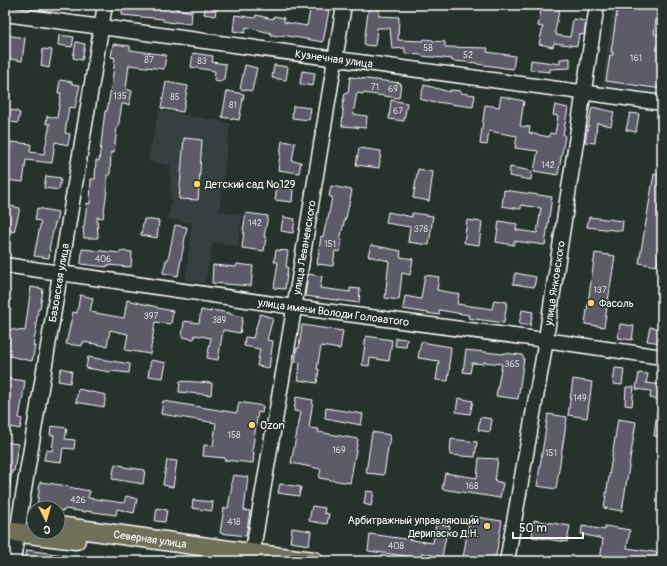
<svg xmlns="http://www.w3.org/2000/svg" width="667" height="566" viewBox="0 0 667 566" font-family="Pangolin,sans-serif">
<rect width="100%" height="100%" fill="#26332d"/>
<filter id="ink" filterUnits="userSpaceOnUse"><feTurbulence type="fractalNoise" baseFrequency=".025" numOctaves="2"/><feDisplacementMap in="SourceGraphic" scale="8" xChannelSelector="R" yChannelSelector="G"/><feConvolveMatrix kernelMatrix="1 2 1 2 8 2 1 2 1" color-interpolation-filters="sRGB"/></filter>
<g filter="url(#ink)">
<path fill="#363f3f" d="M 613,5 L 662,5 L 662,95 L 602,87 Z
M 159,110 L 230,123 L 219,211 L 242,215 L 238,246 L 213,242 L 205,283 L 186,280 L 192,223 L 168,219 L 171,203 L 170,165 L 148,161 Z"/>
<path fill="#5b5c68" stroke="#fff" d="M 123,5 L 167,5 L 177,7 L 176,9 L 192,12 L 191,24 L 174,22 L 174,23 L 163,21 L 163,19 L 122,15 Z
M 206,5 L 217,5 L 215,16 L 204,14 Z
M 311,5 L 330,5 L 323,42 L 282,35 L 281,36 L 271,35 L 271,33 L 246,27 L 245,33 L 233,31 L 235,15 L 255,18 L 256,15 L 273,19 L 274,16 L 284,18 L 284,22 L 307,26 Z
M 369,5 L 379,5 L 379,16 L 399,17 L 398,40 L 423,41 L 424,39 L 433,40 L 433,41 L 445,42 L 445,47 L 488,48 L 487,52 L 515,56 L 513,69 L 477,64 L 477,63 L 452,61 L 452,59 L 422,56 L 422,55 L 405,54 L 405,48 L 392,49 L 390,28 L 377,28 L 375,46 L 364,45 L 366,27 Z
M 542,5 L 560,5 L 555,32 L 556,32 L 556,35 L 570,37 L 573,19 L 586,21 L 584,35 L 579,34 L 577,46 L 554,43 L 553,47 L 539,44 L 543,27 L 538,26 Z
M 618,5 L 658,5 L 654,34 L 662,35 L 662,89 L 606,81 L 610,55 L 613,55 L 613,52 L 611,52 Z
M 5,35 L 25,38 L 22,61 L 5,58 Z
M 59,35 L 74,37 L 72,47 L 58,45 Z
M 76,42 L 85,44 L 82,60 L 73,58 Z
M 113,44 L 130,46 L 130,50 L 166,55 L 164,69 L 129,65 L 126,89 L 132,91 L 129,105 L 122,104 L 118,128 L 117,127 L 114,153 L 111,152 L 110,175 L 107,175 L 107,191 L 103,218 L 97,217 L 98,238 L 84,238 L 83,227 L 84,227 L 87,203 L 90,204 L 91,179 L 95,179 L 96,160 L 99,161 L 105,111 L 107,111 L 112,82 L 115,58 L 111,57 Z
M 43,49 L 52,50 L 49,68 L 41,66 Z
M 193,53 L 213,56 L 212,62 L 226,64 L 224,80 L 219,82 L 214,81 L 215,71 L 191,67 Z
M 570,58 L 570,68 L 550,69 L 550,72 L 530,70 L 531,60 L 560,64 L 560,59 Z
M 245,65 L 257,68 L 252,91 L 240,89 Z
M 274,65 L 288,67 L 286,80 L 272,78 Z
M 302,71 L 315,73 L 313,86 L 300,84 Z
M 350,77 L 401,83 L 399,98 L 363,93 L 363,94 L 357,93 L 353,114 L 367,116 L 366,128 L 342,126 L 343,109 L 342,109 L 345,93 L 348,93 Z
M 60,80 L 72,82 L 72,84 L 80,85 L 75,108 L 69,107 L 65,133 L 70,134 L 68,145 L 55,142 L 52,163 L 26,160 L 23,182 L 5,180 L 5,170 L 7,170 L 11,142 L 31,144 L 30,152 L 44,154 L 50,124 L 46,124 L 47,116 L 57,118 L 61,93 L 58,93 Z
M 166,82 L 188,86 L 183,112 L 161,108 Z
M 424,85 L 450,92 L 450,90 L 461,91 L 461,93 L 475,95 L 473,107 L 436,102 L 435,103 L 420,99 Z
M 227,91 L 244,94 L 239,120 L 222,117 Z
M 501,96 L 524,101 L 520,126 L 530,127 L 529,133 L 549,137 L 550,133 L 555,134 L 558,116 L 553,115 L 555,105 L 568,108 L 563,135 L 565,136 L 558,175 L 534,171 L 538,151 L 515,148 L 517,136 L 489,131 L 487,145 L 480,144 L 485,105 L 499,107 Z
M 391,100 L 407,103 L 404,121 L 389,119 Z
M 293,106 L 311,108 L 309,120 L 292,118 Z
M 592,107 L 614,112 L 611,126 L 597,123 L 595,143 L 585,142 Z
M 5,109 L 17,111 L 17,112 L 20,113 L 18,123 L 5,121 Z
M 630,113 L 639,114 L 636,132 L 626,130 Z
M 184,138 L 202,140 L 198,200 L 179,199 Z
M 282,141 L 295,143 L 292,161 L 301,162 L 299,173 L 278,170 Z
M 359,148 L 381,151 L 379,168 L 356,165 Z
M 510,167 L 532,171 L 531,180 L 509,176 Z
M 418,169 L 433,172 L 429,201 L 413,198 Z
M 654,174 L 662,176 L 662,235 L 657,266 L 639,263 Z
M 46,176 L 61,178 L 59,190 L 44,188 Z
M 331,186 L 352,190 L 346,218 L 345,218 L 340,240 L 342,240 L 340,252 L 335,251 L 333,266 L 317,264 L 321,236 L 323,237 L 327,219 L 328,219 L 332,197 L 329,196 Z
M 277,187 L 293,189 L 292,202 L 275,200 Z
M 504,190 L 552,197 L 545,245 L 514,241 L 514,245 L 496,242 L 499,221 L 517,224 L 516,230 L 537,233 L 541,208 L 521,205 L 521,209 L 502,206 Z
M 5,205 L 20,208 L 14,232 L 5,229 Z
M 37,208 L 58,212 L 56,223 L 55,223 L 49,249 L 50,250 L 49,258 L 34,256 L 41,221 L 35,220 Z
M 388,212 L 412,217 L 412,213 L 433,216 L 429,245 L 408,242 L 410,227 L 386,223 Z
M 246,213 L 268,216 L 264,237 L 266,237 L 264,251 L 242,248 L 244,231 L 243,230 Z
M 283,217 L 295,219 L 293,233 L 281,231 Z
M 589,217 L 623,221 L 622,231 L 587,227 Z
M 144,219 L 159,221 L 157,238 L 141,235 Z
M 467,220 L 482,222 L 479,245 L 464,243 Z
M 175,225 L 187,227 L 178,276 L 163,273 L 166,260 L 168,260 Z
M 371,245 L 401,251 L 400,257 L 413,259 L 410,275 L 402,273 L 399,300 L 385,298 L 389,261 L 368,256 Z
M 82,249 L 120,253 L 120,251 L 132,252 L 131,267 L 107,265 L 107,267 L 81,264 Z
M 276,250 L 288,251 L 286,267 L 288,267 L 285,289 L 274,288 L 278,262 L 274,262 Z
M 595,253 L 615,256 L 604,327 L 585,324 Z
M 237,264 L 253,266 L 251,286 L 212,283 L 213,265 L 236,267 Z
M 515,273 L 536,277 L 534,287 L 513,284 Z
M 308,274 L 322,276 L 320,288 L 350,292 L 350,288 L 360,289 L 359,303 L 305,296 Z
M 425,275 L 439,277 L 437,290 L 459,294 L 457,304 L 492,309 L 494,300 L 507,302 L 504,323 L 468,318 L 469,315 L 439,310 L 439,315 L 403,309 L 405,296 L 421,299 Z
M 31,287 L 43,289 L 40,309 L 38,309 L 36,325 L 37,325 L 33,346 L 35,346 L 32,361 L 5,355 L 5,329 L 25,331 Z
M 80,295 L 93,298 L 90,312 L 124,318 L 127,300 L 157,307 L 157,308 L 173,311 L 171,324 L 155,322 L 150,354 L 125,350 L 128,334 L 110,330 L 107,346 L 83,342 L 82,346 L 66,344 L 73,312 L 77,313 Z
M 201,310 L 211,312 L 211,310 L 230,313 L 230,314 L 243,317 L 240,333 L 223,330 L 218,360 L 207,358 L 211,338 L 195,335 L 194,339 L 182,337 L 184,321 L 199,323 Z
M 522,310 L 533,312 L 530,326 L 519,324 Z
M 260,314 L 273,318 L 267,340 L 273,341 L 269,368 L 257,366 L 260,349 L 244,346 L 245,337 L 253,338 Z
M 620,324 L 634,326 L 632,340 L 618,338 Z
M 302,325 L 343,331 L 340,349 L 321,346 L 317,369 L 319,369 L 317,383 L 298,380 L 300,363 L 295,362 L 297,348 L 299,348 Z
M 650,327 L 662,329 L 661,343 L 647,341 Z
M 366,336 L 392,340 L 389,361 L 370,358 L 369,366 L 362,365 Z
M 396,338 L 407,339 L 406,347 L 395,346 Z
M 421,342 L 451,347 L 449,365 L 450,365 L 448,381 L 436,380 L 439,361 L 418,358 Z
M 466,350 L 503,354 L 504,353 L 522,355 L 524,358 L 518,399 L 496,396 L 502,364 L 484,362 L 484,364 L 472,363 L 470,373 L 463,372 Z
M 88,357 L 130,364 L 129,373 L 111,371 L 111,372 L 86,368 Z
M 151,360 L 166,363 L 163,378 L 148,376 Z
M 61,368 L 72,371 L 70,383 L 58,381 Z
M 615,368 L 624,369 L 622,385 L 613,384 Z
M 639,373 L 648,374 L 646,383 L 662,385 L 660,400 L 650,398 L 651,391 L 636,389 Z
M 5,378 L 25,381 L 22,401 L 19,418 L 22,419 L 20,429 L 5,426 L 5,403 L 7,393 L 5,392 Z
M 573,379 L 592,382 L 587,418 L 568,415 Z
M 180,381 L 212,383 L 211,395 L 179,392 Z
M 626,387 L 634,387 L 632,406 L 625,405 Z
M 78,389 L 106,395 L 104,407 L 76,402 Z
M 296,397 L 313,400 L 309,428 L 319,429 L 318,432 L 358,439 L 350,483 L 319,478 L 321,469 L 291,463 L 301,412 L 294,411 Z
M 458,398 L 473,401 L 470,414 L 456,412 Z
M 163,401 L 237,413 L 239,402 L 263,406 L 262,413 L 258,412 L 252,452 L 254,452 L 253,463 L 224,460 L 225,458 L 203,456 L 204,445 L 213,446 L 216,423 L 161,414 Z
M 326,408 L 363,414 L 361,425 L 325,418 Z
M 657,412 L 662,412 L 662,437 L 654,436 Z
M 548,414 L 567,417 L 556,489 L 537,486 Z
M 480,417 L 492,419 L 490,432 L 478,430 Z
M 618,419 L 636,422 L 622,511 L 604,508 Z
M 51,426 L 67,428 L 65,439 L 75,440 L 74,449 L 63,448 L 61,462 L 44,460 L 46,450 L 52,451 L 54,435 L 50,435 Z
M 372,432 L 390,435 L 384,475 L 366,473 Z
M 451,439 L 477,442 L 475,457 L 450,455 Z
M 5,442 L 18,444 L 14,471 L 12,471 L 9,492 L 5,491 Z
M 479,458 L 498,459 L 495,481 L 503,483 L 500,498 L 442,489 L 445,473 L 477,478 Z
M 167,460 L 177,461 L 173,487 L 163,485 Z
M 115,464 L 124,466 L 124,467 L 145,470 L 143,484 L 112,479 Z
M 233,475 L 248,477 L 244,510 L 250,511 L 246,536 L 220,533 L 224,508 L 228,508 L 232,485 L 231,484 Z
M 40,482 L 68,486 L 68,487 L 90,491 L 88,498 L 124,503 L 126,496 L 137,499 L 134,513 L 117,509 L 116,515 L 86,511 L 86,512 L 65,509 L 64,511 L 58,510 L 58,508 L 46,508 L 37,507 Z
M 280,484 L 301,487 L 299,496 L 278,493 Z
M 366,491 L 374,492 L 371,506 L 364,504 Z
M 193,500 L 213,502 L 212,511 L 192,508 Z
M 312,506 L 325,508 L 324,513 L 329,514 L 327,524 L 309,521 Z
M 157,508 L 167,510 L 165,522 L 155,521 Z
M 470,516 L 502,521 L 496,555 L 492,561 L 478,561 L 463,558 Z
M 534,520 L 570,526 L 567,542 L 532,537 Z
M 436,523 L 450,526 L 448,537 L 446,536 L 442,557 L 422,553 L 421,558 L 368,551 L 370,534 L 433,543 Z
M 582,526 L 605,530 L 605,526 L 630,530 L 627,548 L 661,553 L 660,561 L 600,561 L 603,539 L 581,534 Z
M 292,528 L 311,531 L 309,545 L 290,542 Z
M 27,550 L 70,556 L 70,561 L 25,561 Z"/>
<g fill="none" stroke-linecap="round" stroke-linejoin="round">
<g stroke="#fff" stroke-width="17">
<g id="minor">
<path id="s1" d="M 5,14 L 662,103"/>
<path id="s2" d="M 5,265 L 294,307 L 545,340 L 662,357"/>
<path id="s3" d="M 13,561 L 21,508 L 105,5"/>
<path id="s4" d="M 251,561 L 292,321 L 344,5"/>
<path id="s5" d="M 507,561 L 543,358 L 597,5"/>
</g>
</g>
<g stroke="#fff" stroke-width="21">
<g id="major">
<path id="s6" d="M 58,526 L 243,552 L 314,561"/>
<path d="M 5,531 L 76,540"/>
</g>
</g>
<use href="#minor" stroke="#26332d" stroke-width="14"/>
<use href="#major" stroke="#706f59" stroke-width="18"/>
</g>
</g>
<g fill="#ffd166" stroke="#26332d" stroke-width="1.5">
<circle cx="197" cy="184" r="4"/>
<circle cx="591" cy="303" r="4"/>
<circle cx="252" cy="425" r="4"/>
<circle cx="487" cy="526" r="4"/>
</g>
<g text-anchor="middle" stroke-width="3" stroke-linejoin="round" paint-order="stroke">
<g font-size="9" fill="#d6d6d9">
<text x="428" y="51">58</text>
<text x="468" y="58">52</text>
<text x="636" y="61">161</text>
<text x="149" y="63">87</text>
<text x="202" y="64">83</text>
<text x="375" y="90">71</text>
<text x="393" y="92">69</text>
<text x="120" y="99">135</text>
<text x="175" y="100">85</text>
<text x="233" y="108">81</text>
<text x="398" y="114">67</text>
<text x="548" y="168">142</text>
<text x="255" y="226">142</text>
<text x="421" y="232">378</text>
<text x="330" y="247">151</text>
<text x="103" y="262">406</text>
<text x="600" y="293">137</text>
<text x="151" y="319">397</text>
<text x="219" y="323">389</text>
<text x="512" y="367">365</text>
<text x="580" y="401">149</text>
<text x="234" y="438">158</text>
<text x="339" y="453">169</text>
<text x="551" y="456">151</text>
<text x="472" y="489">168</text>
<text x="78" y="503">426</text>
<text x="234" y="525">418</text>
<text x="396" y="549">408</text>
</g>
<g font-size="11" fill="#fff" stroke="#26332d">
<text dy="4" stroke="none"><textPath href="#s1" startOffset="332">Кузнечная улица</textPath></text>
<text dy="4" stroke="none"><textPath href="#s4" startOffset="318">улица Леваневского</textPath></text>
<text dy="4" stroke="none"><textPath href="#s3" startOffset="282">Базовская улица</textPath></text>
<text dy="4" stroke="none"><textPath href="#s5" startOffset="282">улица Янковского</textPath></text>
<text dy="4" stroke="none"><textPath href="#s2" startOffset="332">улица имени Володи Головатого</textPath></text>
<text dy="4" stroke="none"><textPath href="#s6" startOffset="93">Северная улица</textPath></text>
</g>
<g font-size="11" fill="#fff" stroke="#26332d" text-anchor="start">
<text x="205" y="188">Детский сад №129</text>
<text x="599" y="307">Фасоль</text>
<text x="260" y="429">Ozon</text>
<text x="479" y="524" text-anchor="end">Арбитражный управляющий<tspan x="479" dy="13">Дерипаско Д.Н.</tspan></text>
</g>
</g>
<rect width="667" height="566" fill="none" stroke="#26332d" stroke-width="20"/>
<rect x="10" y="10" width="647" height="546" fill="none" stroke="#fff" stroke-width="1.5" filter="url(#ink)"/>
<g transform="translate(46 520) rotate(175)"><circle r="19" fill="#26332d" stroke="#7d8581"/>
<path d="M0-3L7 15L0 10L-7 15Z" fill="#ffd166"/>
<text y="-6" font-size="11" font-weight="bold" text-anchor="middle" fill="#ffffff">С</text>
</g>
<path d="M513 532v6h70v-6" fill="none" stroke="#ffffff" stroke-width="2"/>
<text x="519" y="532" font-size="12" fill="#ffffff" stroke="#26332d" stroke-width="3" paint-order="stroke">50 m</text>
</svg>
